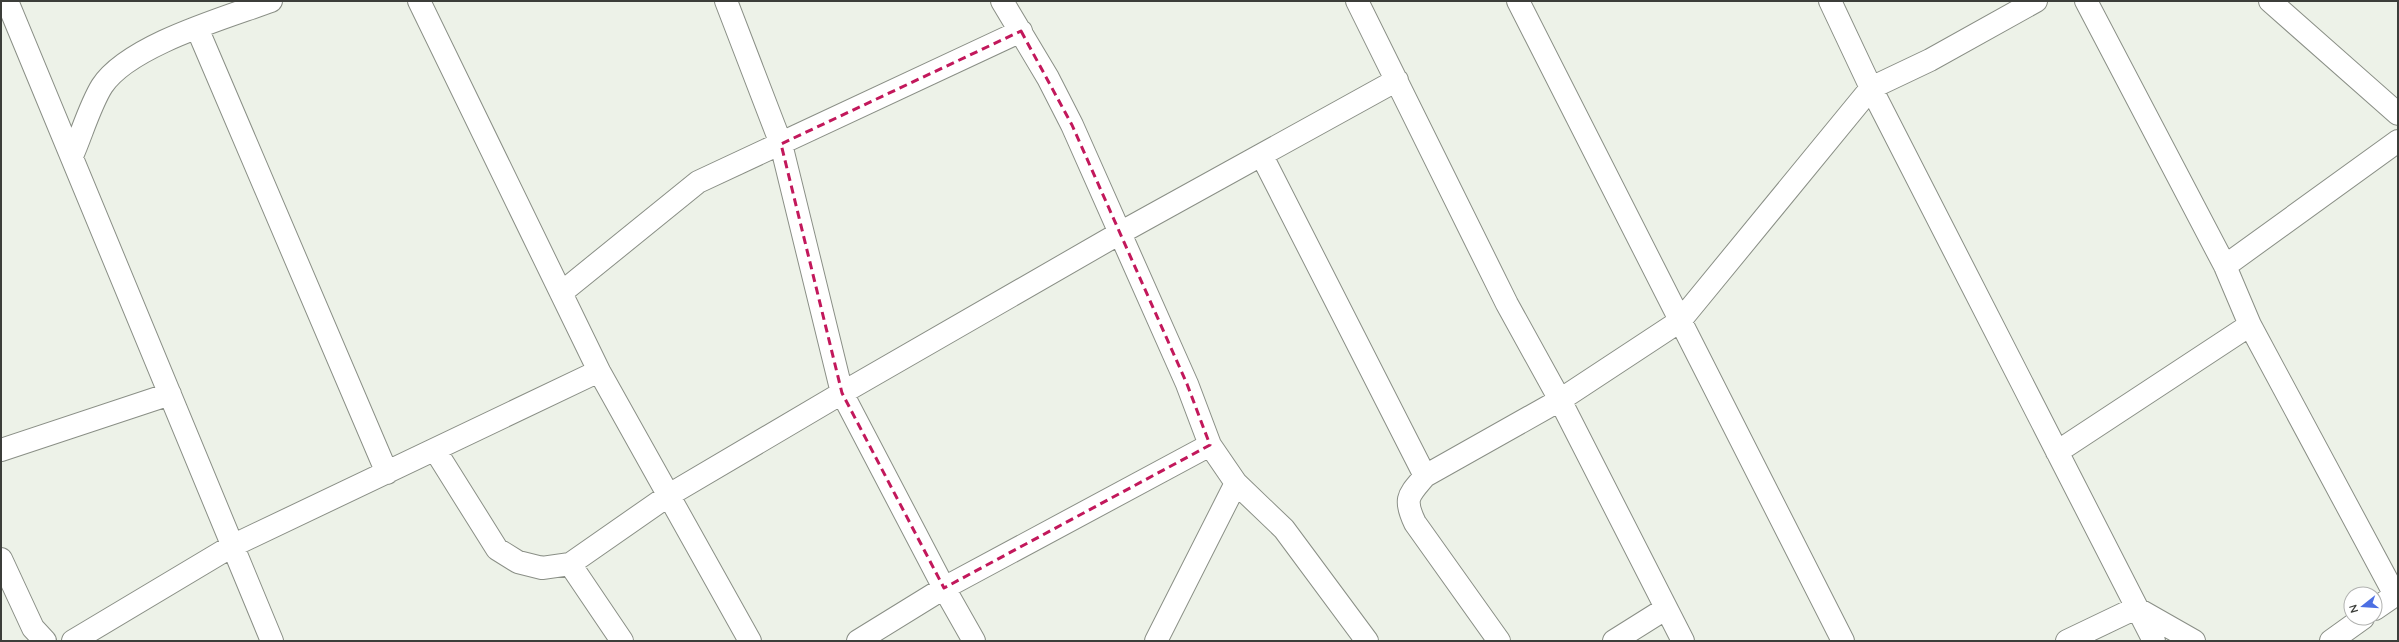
<svg xmlns="http://www.w3.org/2000/svg" width="2399" height="642" viewBox="0 0 2399 642" font-family="Quicksand,sans-serif">
<rect width="100%" height="100%" fill="#edf2e8"/>
<g fill="none" stroke-linecap="round" stroke-linejoin="round">
<g stroke="#8a8f86" stroke-width="24">
<path id="street" d="M 7,1 L 272,641
M 419,1 L 599,371 L 750,641
M 726,1 L 781,144 L 842,393 L 944,588 L 974,641
M 1002,1 L 1048,78 L 1072,125 L 1187,384 L 1210,445 L 1236,483 L 1284,529 L 1367,641
M 1357,1 L 1507,304 L 1560,400 L 1683,641
M 1518,1 L 1843,641
M 1830,1 L 1871,88 L 2154,641
M 2086,1 L 2225,266 L 2250,325 L 2395,595
M 2270,1 L 2398,114
M 197,28 L 387,473
M 72,156 C 81,136 90,105 102,86 C 129,45 225,18 271,1
M 1262,156 L 1425,476
M 2225,266 L 2398,141
M 561,293 L 698,182 L 1021,31
M 1,450 L 170,394
M 435,450 L 497,549 L 518,562 L 542,568 L 570,564 L 669,495 L 842,393 L 1120,233 L 1397,80
M 2057,452 L 2250,325
M 1,559 L 33,628 L 45,641
M 570,564 L 622,641
M 2375,609 L 2398,593
M 73,641 L 232,546 L 599,371
M 858,641 L 944,588 L 1210,445
M 1156,641 L 1236,483
M 1499,641 L 1415,523 C 1403,498 1409,495 1425,476 L 1560,400 L 1680,321 L 1871,88 L 1930,60 L 2036,1
M 1614,641 L 1665,609
M 2067,641 L 2136,608 L 2194,641
M 2331,641 L 2363,618"/>
</g>
<use href="#street" stroke="#fff" stroke-width="22"/>
</g>
<path fill="none" stroke="#c2185b" stroke-width="3" stroke-dasharray="8 5" stroke-linejoin="round" d="M 1021,31 L 1072,125 L 1187,384 L 1210,445 L 944,588 L 842,393 L 781,144 Z"/>
<rect width="2399" height="642" fill="none" stroke="#3c3e3a" stroke-width="4"/>
<g transform="translate(2363 606) rotate(253)"><circle r="19" fill="#ffffff" stroke="#b1b2b0"/>
<path d="M0-3L7 15L0 10L-7 15Z" fill="#4c6fe3"/>
<text y="-6" font-size="11" font-weight="bold" text-anchor="middle" fill="#3c3e3a">N</text>
</g>
</svg>
